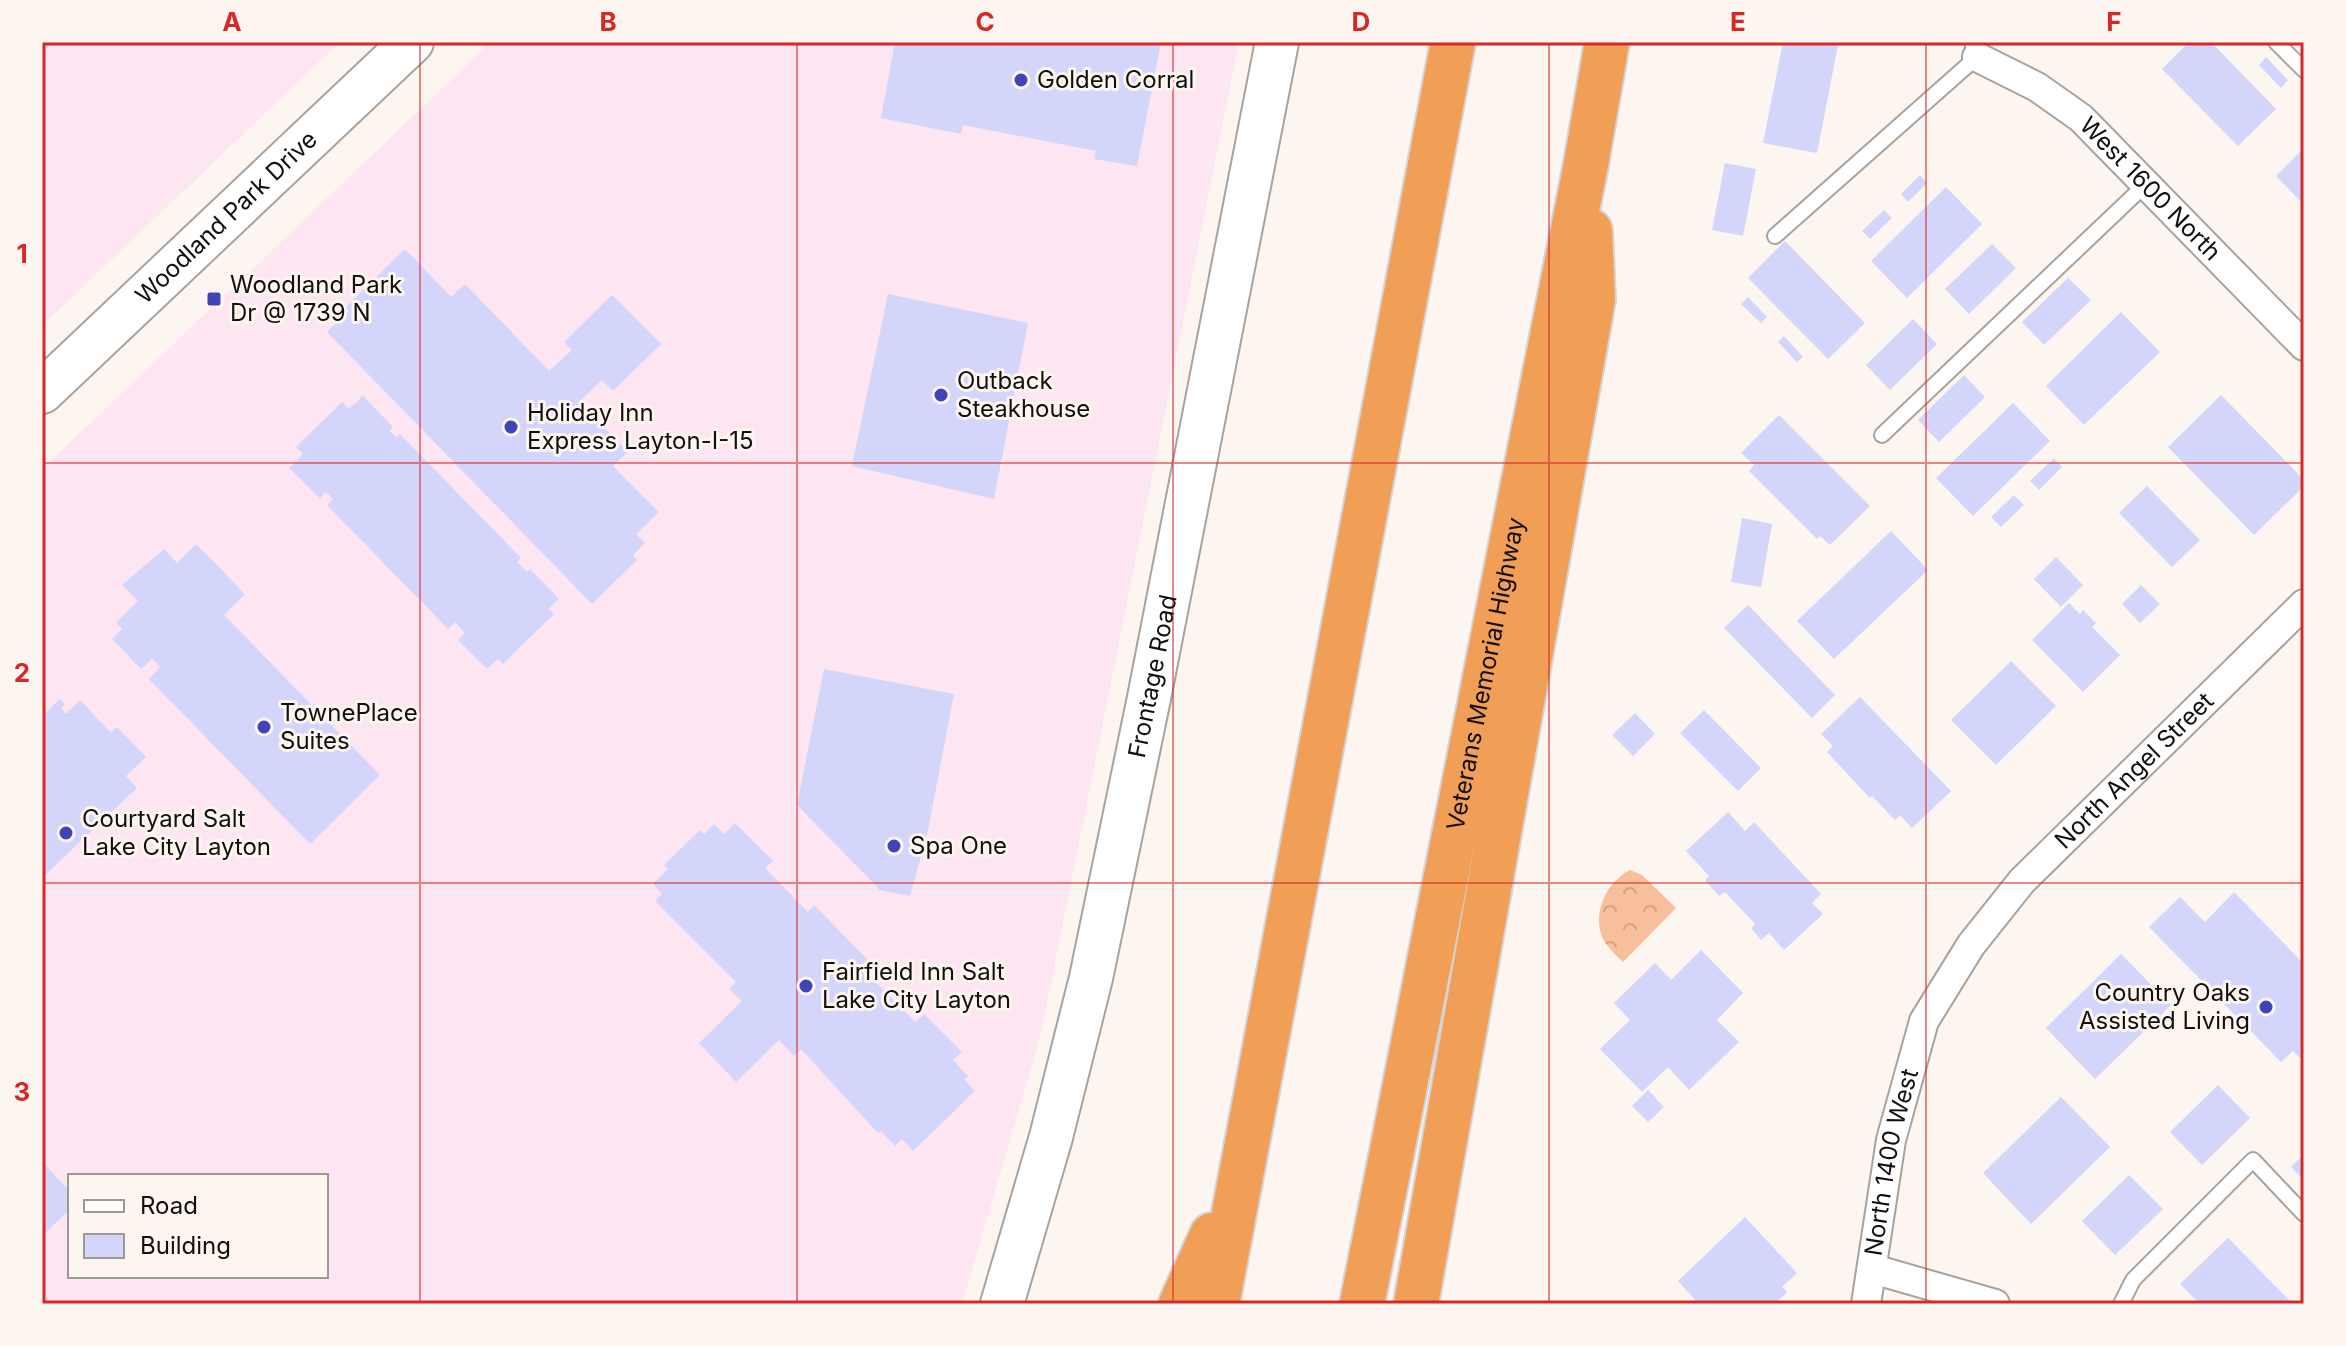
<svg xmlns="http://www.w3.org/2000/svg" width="2346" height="1346" viewBox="0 0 2346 1346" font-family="Inter,sans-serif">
<defs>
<pattern id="park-crowns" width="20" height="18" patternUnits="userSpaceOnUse" patternTransform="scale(2)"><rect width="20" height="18" fill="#f7bf9b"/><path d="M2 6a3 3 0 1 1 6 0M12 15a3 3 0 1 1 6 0" fill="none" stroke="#d3a384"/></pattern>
</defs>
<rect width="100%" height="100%" fill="#fdf5f0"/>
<path fill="#fde6f2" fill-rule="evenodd" d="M 42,42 L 340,42 L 42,326 Z
M 491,42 L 1239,42 L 1040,1038 L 962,1304 L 42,1304 L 42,469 ZM 70,1176 L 326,1176 L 326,1276 L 70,1276 Z"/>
<path fill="url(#park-crowns)" d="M 1630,870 L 1642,875 L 1676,908 L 1623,962 C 1616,955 1606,946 1602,937 C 1593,911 1606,883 1630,870 Z"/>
<path fill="#d3d5fa" d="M 895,42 L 1161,42 L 1137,166 L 1094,159 L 1096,151 L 963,125 L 961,134 L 881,118 Z
M 1783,42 L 1838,45 L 1817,153 L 1763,143 Z
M 2189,42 L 2211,42 L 2276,109 L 2238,146 L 2162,69 Z
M 2266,57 L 2288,80 L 2281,88 L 2259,65 Z
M 2304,148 L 2304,205 L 2276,176 Z
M 1725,163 L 1756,169 L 1743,236 L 1712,230 Z
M 1920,175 L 1927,183 L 1908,202 L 1901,194 Z
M 1946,187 L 1982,224 L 1907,298 L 1871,261 Z
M 1884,210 L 1892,218 L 1870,239 L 1862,231 Z
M 1785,241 L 1865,323 L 1828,359 L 1748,278 Z
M 1992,244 L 2016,268 L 1969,314 L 1945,289 Z
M 405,249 L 451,297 L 465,284 L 549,371 L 572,350 L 564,342 L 612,295 L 661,344 L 613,391 L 602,380 L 579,402 L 628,452 L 613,466 L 659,512 L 636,534 L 645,543 L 633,555 L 637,560 L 592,604 L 327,332 L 349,311 L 345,308 Z
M 2068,278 L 2091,300 L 2044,345 L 2022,322 Z
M 888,294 L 1028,323 L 994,499 L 852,466 Z
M 1748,297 L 1767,317 L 1761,323 L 1741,304 Z
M 2121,312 L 2160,352 L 2084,425 L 2046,386 Z
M 1913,319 L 1937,344 L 1890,390 L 1866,365 Z
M 1784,336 L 1803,357 L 1797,362 L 1778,342 Z
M 1964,375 L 1985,397 L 1939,442 L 1918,420 Z
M 2221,395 L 2304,480 L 2304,486 L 2254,535 L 2168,447 Z
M 363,396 L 393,427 L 389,431 L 397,437 L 400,434 L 521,558 L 517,562 L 527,572 L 530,569 L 559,599 L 548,609 L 554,614 L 503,664 L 498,659 L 487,669 L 458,640 L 465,633 L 455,622 L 448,629 L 327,505 L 333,499 L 326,492 L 320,498 L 289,468 L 303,454 L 296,447 L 342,402 L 349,409 Z
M 2013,403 L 2050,441 L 1973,516 L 1936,478 Z
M 1779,415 L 1870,506 L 1830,545 L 1820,536 L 1817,539 L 1749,471 L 1754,465 L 1741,453 Z
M 2054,458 L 2062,467 L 2039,490 L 2030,481 Z
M 2147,486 L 2200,540 L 2172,567 L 2119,513 Z
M 2014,495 L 2024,505 L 2001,527 L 1991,517 Z
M 1742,518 L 1772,524 L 1761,587 L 1731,582 Z
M 1891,531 L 1928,570 L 1834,659 L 1797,621 Z
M 196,544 L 245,594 L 224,615 L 380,775 L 310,844 L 149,679 L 160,667 L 152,659 L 141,669 L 112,639 L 122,629 L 116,623 L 138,601 L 122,585 L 164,549 L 177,563 Z
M 2056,557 L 2083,585 L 2061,607 L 2034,579 Z
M 2141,585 L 2160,604 L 2140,623 L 2122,604 Z
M 2069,603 L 2080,614 L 2083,610 L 2096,623 L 2092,627 L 2120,655 L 2083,692 L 2032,640 Z
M 1748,605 L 1835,695 L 1812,718 L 1724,628 Z
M 2011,661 L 2056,706 L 1996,765 L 1951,720 Z
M 824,669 L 954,694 L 928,830 L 910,896 L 880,890 L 797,805 Z
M 1860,697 L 1951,791 L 1912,828 L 1900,815 L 1895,820 L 1872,796 L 1870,798 L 1827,752 L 1833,746 L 1821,734 Z
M 60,699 L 65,705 L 61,708 L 66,714 L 80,700 L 111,733 L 117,727 L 146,757 L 126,776 L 137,788 L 42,878 L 42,716 Z
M 1704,710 L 1761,768 L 1738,791 L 1680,733 Z
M 1635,713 L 1655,734 L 1633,756 L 1612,735 Z
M 1728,812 L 1745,831 L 1754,822 L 1821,894 L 1812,903 L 1823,914 L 1784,950 L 1769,933 L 1761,940 L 1751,928 L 1755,924 L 1725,892 L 1719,896 L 1705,880 L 1709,876 L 1686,851 Z
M 735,823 L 773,861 L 765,868 L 808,912 L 814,905 L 880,972 L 873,979 L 915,1022 L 924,1014 L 962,1052 L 953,1060 L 968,1076 L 964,1079 L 975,1091 L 913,1151 L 902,1139 L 895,1146 L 881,1131 L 878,1133 L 801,1049 L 794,1056 L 779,1040 L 736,1082 L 699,1043 L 742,1001 L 729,989 L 736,982 L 655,901 L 662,894 L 653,884 L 668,869 L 664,865 L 700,830 L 704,834 L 714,824 L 724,834 Z
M 2234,892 L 2304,964 L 2304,1054 L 2300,1058 L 2293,1051 L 2281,1062 L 2149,927 L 2180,897 L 2205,922 Z
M 1701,950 L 1743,993 L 1717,1020 L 1739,1042 L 1689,1090 L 1668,1067 L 1642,1092 L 1600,1049 L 1630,1020 L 1614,1003 L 1655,963 L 1671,980 Z
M 2121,954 L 2171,1005 L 2095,1079 L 2046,1028 Z
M 2218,1085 L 2250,1118 L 2202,1165 L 2170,1132 Z
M 1648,1090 L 1664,1107 L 1648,1122 L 1632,1106 Z
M 2061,1097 L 2110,1147 L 2031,1224 L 1983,1173 Z
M 2304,1154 L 2304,1180 L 2291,1167 Z
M 42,1162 L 70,1191 L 70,1209 L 42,1236 Z
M 2129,1175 L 2163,1209 L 2115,1255 L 2082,1221 Z
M 1745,1217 L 1797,1273 L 1782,1287 L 1787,1292 L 1775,1304 L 1699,1304 L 1678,1281 Z
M 2228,1238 L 2293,1304 L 2200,1304 L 2180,1284 Z"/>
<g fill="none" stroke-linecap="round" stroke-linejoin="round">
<g stroke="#a9a29d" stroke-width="18">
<path id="lane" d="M 2276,42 L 2304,70
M 1775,236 L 1977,57 L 1972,42
M 1882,435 L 2146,184
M 2121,1304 L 2133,1280 L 2253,1160 L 2304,1214"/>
</g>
<g stroke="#a9a29d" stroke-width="32">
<g id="street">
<path id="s1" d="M 1977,57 L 2037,87 L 2081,118 L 2304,346"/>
<path d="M 1873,1269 L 1995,1304"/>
<path id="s2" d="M 1866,1304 L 1891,1140 L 1924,1021 L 1971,945 L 2022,881 L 2304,604"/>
</g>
</g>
<g stroke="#a9a29d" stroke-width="46">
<g id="secondary">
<path id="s3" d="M 42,392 L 412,42"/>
<path id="s4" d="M 1002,1304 L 1051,1137 L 1091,978 L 1149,698 L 1277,42"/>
</g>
</g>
<g stroke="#d4d4d4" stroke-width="48">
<g id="highway">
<path d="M 1181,1304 L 1212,1235"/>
<path d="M 1217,1304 L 1453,42"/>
<path id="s5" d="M 1362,1304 L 1586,164 L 1607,42"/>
<path d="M 1416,1304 L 1593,299 L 1590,231"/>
</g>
</g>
<use href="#lane" stroke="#fff" stroke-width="14"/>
<use href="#street" stroke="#fff" stroke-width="28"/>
<use href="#secondary" stroke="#fff" stroke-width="42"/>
<use href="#highway" stroke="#f19f57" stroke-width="44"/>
</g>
<path fill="none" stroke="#d62828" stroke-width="2" stroke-opacity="0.55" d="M 420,42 L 420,1304M 797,42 L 797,1304M 1173,42 L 1173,1304M 1549,42 L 1549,1304M 1926,42 L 1926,1304M 42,463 L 2304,463M 42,883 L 2304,883"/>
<g fill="#4143b8" stroke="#fdf5f0" stroke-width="3">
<circle cx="1021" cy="80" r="8"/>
<rect x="206" y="291" width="16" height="16" rx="4"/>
<circle cx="941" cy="395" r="8"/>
<circle cx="511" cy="427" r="8"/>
<circle cx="264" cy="727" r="8"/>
<circle cx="66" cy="833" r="8"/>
<circle cx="894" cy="846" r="8"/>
<circle cx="806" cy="986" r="8"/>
<circle cx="2266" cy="1007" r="8"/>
</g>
<g text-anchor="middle" stroke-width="6" stroke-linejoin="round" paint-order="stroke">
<g font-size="24" fill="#120f0e" stroke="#fdf5f0" text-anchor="start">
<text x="1037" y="88">Golden Corral</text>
<text x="230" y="293">Woodland Park<tspan x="230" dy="28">Dr @ 1739 N</tspan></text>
<text x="957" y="389">Outback<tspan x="957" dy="28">Steakhouse</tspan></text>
<text x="527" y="421">Holiday Inn<tspan x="527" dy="28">Express Layton-I-15</tspan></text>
<text x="280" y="721">TownePlace<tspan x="280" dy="28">Suites</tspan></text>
<text x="82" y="827">Courtyard Salt<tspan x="82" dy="28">Lake City Layton</tspan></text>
<text x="910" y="854">Spa One</text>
<text x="822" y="980">Fairfield Inn Salt<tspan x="822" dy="28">Lake City Layton</tspan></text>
<text x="2250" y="1001" text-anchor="end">Country Oaks<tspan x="2250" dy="28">Assisted Living</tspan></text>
</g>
<g font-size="24" fill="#120f0e" stroke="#fdf5f0">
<text dy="8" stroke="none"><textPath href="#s1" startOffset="220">West 1600 North</textPath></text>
<text dy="8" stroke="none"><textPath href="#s3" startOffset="254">Woodland Park Drive</textPath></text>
<text dy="8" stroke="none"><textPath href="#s5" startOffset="642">Veterans Memorial Highway</textPath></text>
<text dy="8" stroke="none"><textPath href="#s4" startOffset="646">Frontage Road</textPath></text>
<text dy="8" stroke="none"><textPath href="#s2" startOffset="618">North Angel Street</textPath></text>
<text dy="8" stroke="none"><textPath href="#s2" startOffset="144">North 1400 West</textPath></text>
</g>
</g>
<rect width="2346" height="1346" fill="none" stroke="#fdf5f0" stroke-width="88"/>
<rect x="68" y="1174" width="260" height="104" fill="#fdf5f0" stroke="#9f9996" stroke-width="2"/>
<rect x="84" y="1200" width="40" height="12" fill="#ffffff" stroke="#9f9996" stroke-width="2"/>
<text x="140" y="1214" font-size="24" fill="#120f0e">Road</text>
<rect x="84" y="1234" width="40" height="24" fill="#d3d5fa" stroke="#9f9996" stroke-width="2"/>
<text x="140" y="1254" font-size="24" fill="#120f0e">Building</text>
<rect x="44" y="44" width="2258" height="1258" fill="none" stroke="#d62828" stroke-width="3"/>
<g font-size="26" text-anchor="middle" font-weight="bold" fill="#d62828">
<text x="232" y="31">A</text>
<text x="608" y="31">B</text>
<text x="985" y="31">C</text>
<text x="1361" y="31">D</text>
<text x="1738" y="31">E</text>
<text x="2114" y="31">F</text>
<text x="22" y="263">1</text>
<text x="22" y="682">2</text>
<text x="22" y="1101">3</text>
</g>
</svg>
